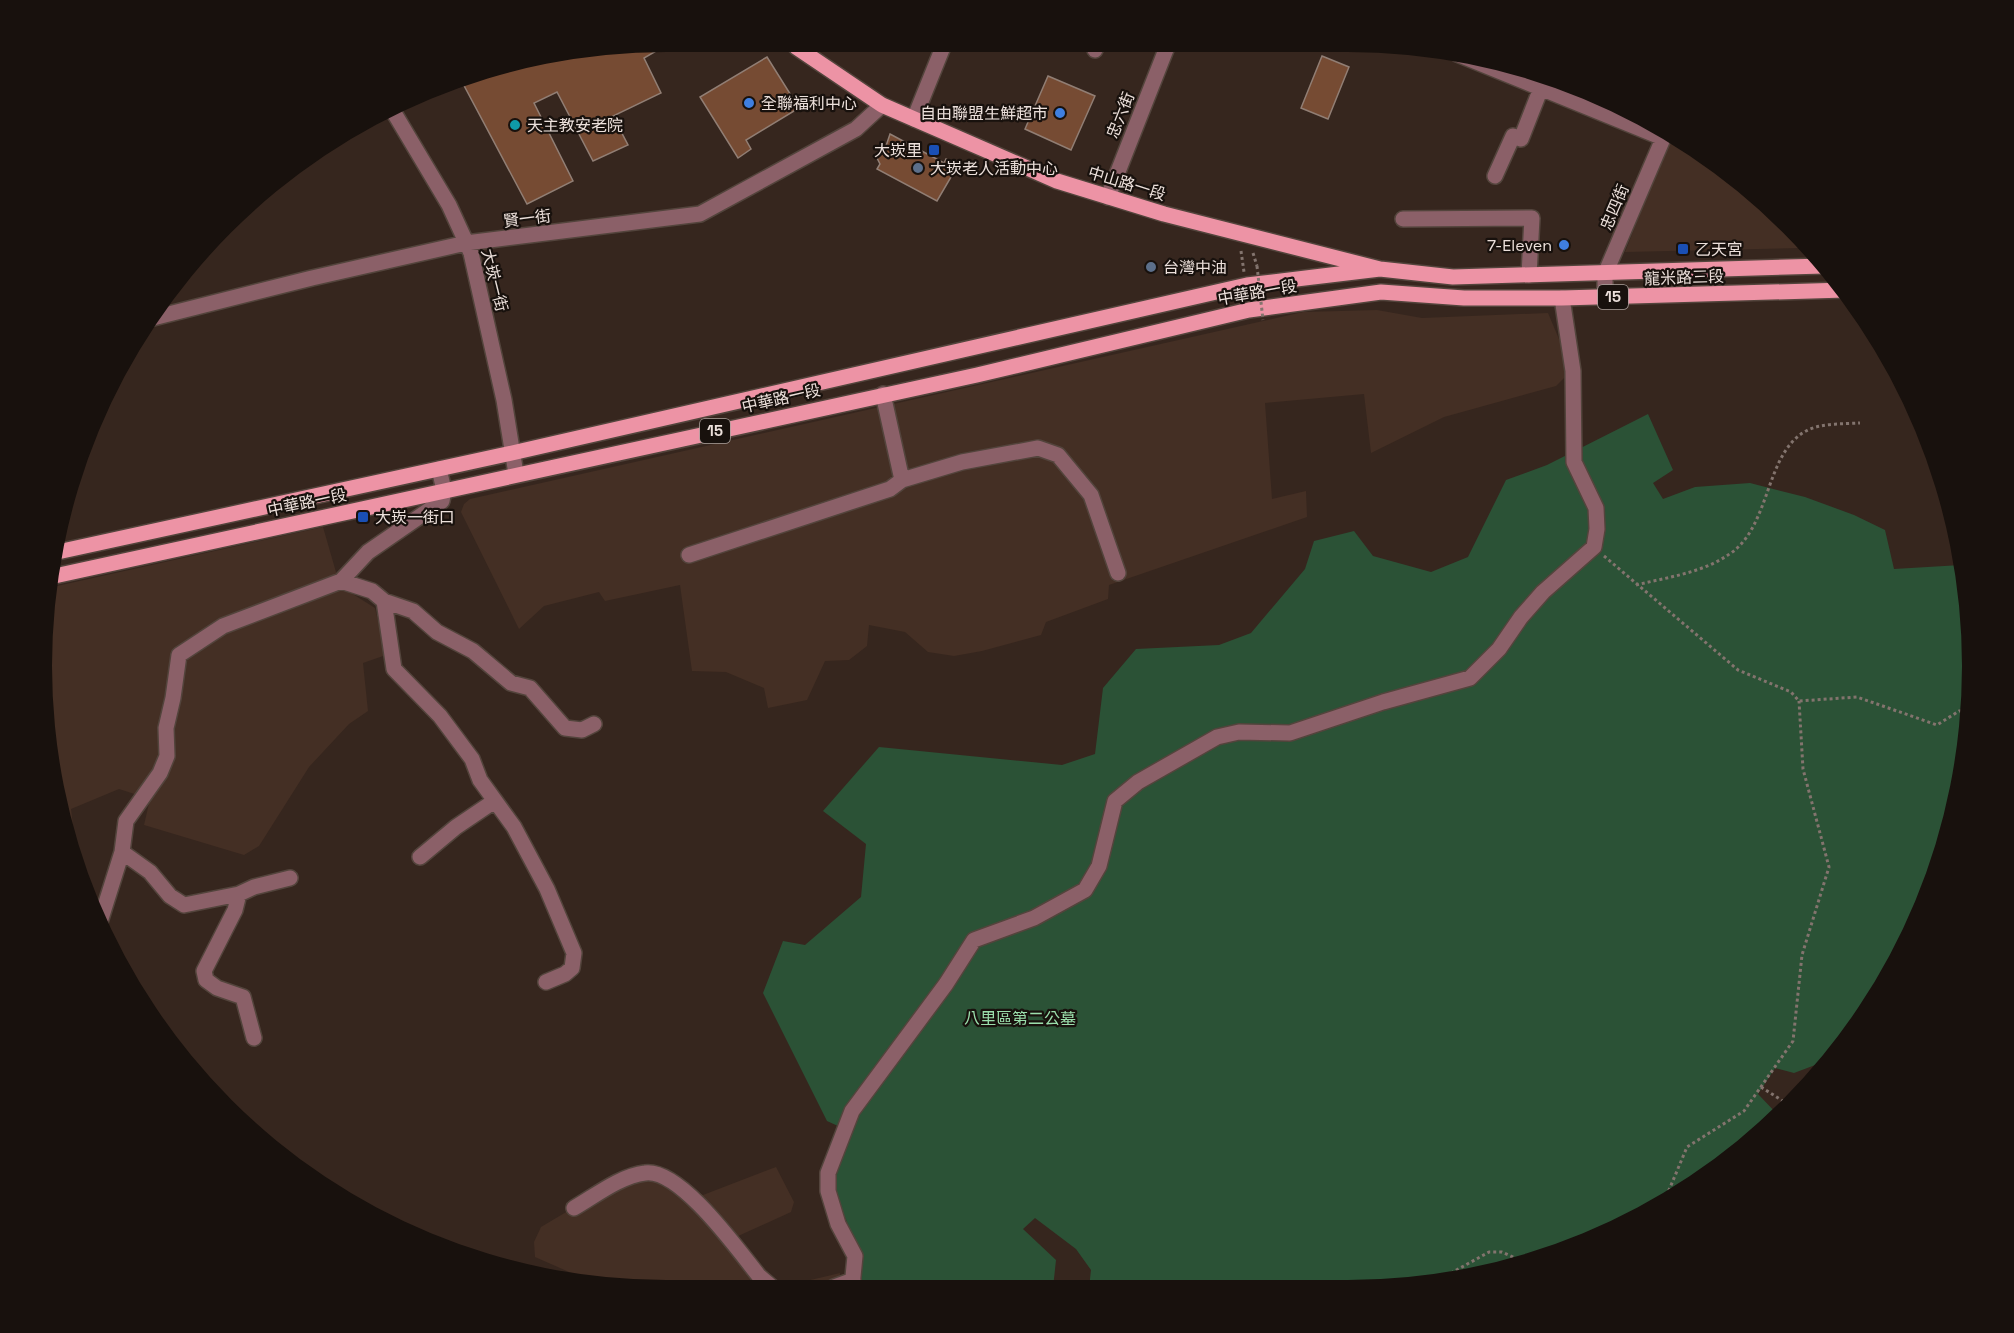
<svg xmlns="http://www.w3.org/2000/svg" width="2014" height="1333" viewBox="0 0 2014 1333" font-family="'Space Grotesk','Noto Sans TC',sans-serif">
<rect width="100%" height="100%" fill="#36261e"/>
<path fill="#442f24" d="M 1670,138 L 1760,197 L 1802,242 L 1799,248 L 1625,252 Z
M 1377,310 L 1422,318 L 1548,313 L 1572,370 L 1556,386 L 1444,417 L 1371,453 L 1364,394 L 1265,403 L 1272,499 L 1306,491 L 1307,517 L 1109,585 L 1108,599 L 1046,622 L 1041,635 L 982,651 L 954,656 L 928,652 L 905,632 L 869,625 L 867,646 L 849,660 L 825,661 L 807,700 L 768,708 L 764,688 L 726,672 L 692,671 L 680,585 L 605,601 L 599,592 L 544,606 L 519,629 L 461,512 L 464,504 L 470,499 L 1303,312 Z
M 323,527 L 340,586 L 375,608 L 386,655 L 363,663 L 368,711 L 349,724 L 309,767 L 259,846 L 244,855 L 144,825 L 150,799 L 119,789 L 71,809 L 73,826 L 65,828 L 54,789 L 43,625 L 48,588 Z
M 776,1167 L 794,1202 L 791,1212 L 736,1237 L 777,1287 L 601,1286 L 535,1257 L 534,1242 L 541,1227 L 635,1171 L 664,1170 L 703,1195 Z
M 840,1273 L 839,1287 L 781,1287 Z"/>
<path fill="#2b5236" d="M 1648,414 L 1673,470 L 1653,483 L 1663,499 L 1695,487 L 1750,483 L 1805,497 L 1854,515 L 1885,530 L 1894,569 L 1961,565 L 1971,626 L 1967,748 L 1939,868 L 1888,979 L 1831,1059 L 1794,1073 L 1775,1068 L 1758,1094 L 1778,1115 L 1727,1162 L 1623,1227 L 1509,1270 L 1388,1290 L 1089,1288 L 1091,1270 L 1076,1249 L 1035,1218 L 1023,1229 L 1056,1260 L 1053,1288 L 859,1287 L 856,1243 L 837,1199 L 836,1176 L 849,1131 L 827,1121 L 763,993 L 783,941 L 805,945 L 861,897 L 866,844 L 823,811 L 879,747 L 1062,765 L 1095,754 L 1103,688 L 1136,649 L 1219,645 L 1251,633 L 1305,569 L 1314,541 L 1354,531 L 1373,556 L 1431,572 L 1468,557 L 1506,480 L 1547,465 Z"/>
<path fill="#764b33" stroke="#917e74" stroke-width="1.5" d="M 585,47 L 663,47 L 644,58 L 661,93 L 613,116 L 628,145 L 593,161 L 557,92 L 534,103 L 573,181 L 527,204 L 460,78 Z
M 1322,56 L 1349,67 L 1328,119 L 1301,108 Z
M 767,57 L 799,108 L 746,140 L 751,149 L 738,158 L 700,97 Z
M 1048,76 L 1095,96 L 1071,150 L 1025,129 Z
M 890,134 L 944,163 L 946,159 L 958,165 L 937,201 L 877,169 L 880,164 L 876,156 L 882,146 L 886,146 Z"/>
<g fill="none" stroke-linecap="round" stroke-linejoin="round">
<g stroke="#53443c" stroke-width="18">
<path id="minor" d="M 1095,50 L 1096,47
M 1457,54 L 1663,138
M 393,111 L 449,205 L 471,253 L 504,400 L 516,474
M 914,119 L 943,47
M 1495,176 L 1513,136 L 1521,139 L 1541,88
M 1108,197 L 1167,47
M 1403,219 L 1532,218 L 1529,275
M 1605,297 L 1605,274 L 1665,134
M 153,318 L 312,278 L 466,243 L 700,214 L 856,129 L 882,105
M 902,480 L 962,462 L 1038,448 L 1058,455 L 1091,495 L 1118,573
M 689,555 L 890,489 L 902,480 L 883,394
M 341,581 L 372,591 L 384,601 L 394,669 L 440,716 L 472,759 L 480,780 L 514,827 L 547,889 L 574,953 L 572,968 L 565,974 L 546,982
M 384,601 L 413,611 L 437,632 L 473,651 L 511,683 L 530,688 L 565,728 L 582,730 L 594,724
M 122,852 L 150,872 L 170,896 L 184,905 L 239,894 L 235,910 L 204,971 L 206,980 L 217,988 L 243,997 L 254,1038
M 420,857 L 456,827 L 493,802
M 239,894 L 254,887 L 290,878
M 100,922 L 122,852 L 126,821 L 160,773 L 167,756 L 166,728 L 173,698 L 179,655 L 223,626 L 341,581 L 368,552 L 442,501 L 444,490 L 439,469
M 574,1208 C 595,1196 620,1176 645,1173 C 680,1168 738,1250 759,1276 L 772,1287
M 834,1287 L 853,1280
M 852,1287 L 855,1256 L 838,1224 L 828,1191 L 828,1173 L 852,1111 L 946,984 L 974,940 L 1034,918 L 1085,890 L 1099,866 L 1115,801 L 1138,782 L 1217,737 L 1239,732 L 1290,733 L 1383,702 L 1470,678 L 1499,649 L 1521,617 L 1543,592 L 1594,547 L 1597,529 L 1596,508 L 1574,462 L 1573,371 L 1562,298"/>
</g>
<g stroke="#53443c" stroke-width="18">
<path id="major" d="M 796,47 L 882,105 L 1057,181 L 1164,214 L 1380,269 L 1453,277 L 1824,266
M 53,553 L 512,453 L 1247,285 L 1380,269
M 50,577 L 977,375 L 1249,310 L 1381,292 L 1464,298 L 1562,298 L 1845,290"/>
</g>
<path stroke="#83746e" stroke-width="3" stroke-dasharray="3 3" stroke-linecap="butt" d="M 1241,251 L 1244,272
M 1253,253 L 1257,266
M 1604,556 L 1738,670 L 1791,692 L 1799,701 L 1857,697 L 1937,725 L 1959,711 L 1968,711
M 1636,585 C 1668,577 1703,573 1731,553 C 1771,525 1765,453 1806,431 C 1820,423 1844,424 1860,423
M 1761,1087 L 1789,1105
M 1664,1202 L 1687,1147 L 1744,1111 L 1793,1041 L 1802,955 L 1829,867 L 1803,769 L 1799,701
M 1435,1282 L 1489,1252 L 1502,1252 L 1526,1263"/>
<use href="#minor" stroke="#8b6068" stroke-width="15"/>
<use href="#major" stroke="#ed93a5" stroke-width="15"/>
<path stroke="#83746e" stroke-width="3" stroke-dasharray="3 3" stroke-linecap="butt" d="M 1257,266 L 1263,320"/>
</g>
<g fill="#3f7fe0" stroke="#18110d" stroke-width="2">
<circle cx="749" cy="103" r="6"/>
<circle cx="1060" cy="113" r="6"/>
<circle cx="1564" cy="245" r="6"/>
</g>
<circle fill="#0f9aa8" stroke="#18110d" stroke-width="2" cx="515" cy="125" r="6"/>
<g fill="#1a4fb4" stroke="#18110d" stroke-width="2">
<rect x="928" y="144" width="12" height="12" rx="3"/>
<rect x="1677" y="243" width="12" height="12" rx="3"/>
<rect x="357" y="511" width="12" height="12" rx="3"/>
</g>
<g fill="#5c6f8a" stroke="#18110d" stroke-width="2">
<circle cx="918" cy="168" r="6"/>
<circle cx="1151" cy="267" r="6"/>
</g>
<g text-anchor="middle" stroke-width="4.5" stroke-linejoin="round" paint-order="stroke">
<g fill="#18110d" stroke="#aca29d" stroke-width="1.5">
<rect x="1598" y="285" width="30" height="24" rx="4.5"/>
<rect x="700" y="419" width="30" height="24" rx="4.5"/>
</g>
<g font-size="15" font-weight="bold" fill="#ece0db">
<text x="1613" y="302">15</text>
<text x="715" y="436">15</text>
</g>
<g font-size="16" fill="#ece0db" stroke="#18110d" text-anchor="start">
<text x="761" y="109">全聯福利中心</text>
<text x="1048" y="119" text-anchor="end">自由聯盟生鮮超市</text>
<text x="527" y="131">天主教安老院</text>
<text x="922" y="156" text-anchor="end">大崁里</text>
<text x="930" y="174">大崁老人活動中心</text>
<text x="1552" y="251" text-anchor="end">7-Eleven</text>
<text x="1695" y="255">乙天宮</text>
<text x="1163" y="273">台灣中油</text>
<text x="375" y="523">大崁一街口</text>
</g>
<g font-size="16" fill="#ece0db" stroke="#18110d">
<text transform="translate(1120 115) rotate(-68)" y="6">忠六街</text>
<text transform="translate(1127 183) rotate(17)" y="6">中山路一段</text>
<text transform="translate(1614 207) rotate(-67)" y="6">忠四街</text>
<text transform="translate(527 218) rotate(-7)" y="6">賢一街</text>
<text transform="translate(1684 277) rotate(-2)" y="6">龍米路三段</text>
<text transform="translate(495 280) rotate(76)" y="6">大崁一街</text>
<text transform="translate(1257 292) rotate(-10)" y="6">中華路一段</text>
<text transform="translate(781 398) rotate(-13)" y="6">中華路一段</text>
<text transform="translate(307 502) rotate(-12)" y="6">中華路一段</text>
</g>
<g font-size="16" fill="#9bdfac" stroke="#18110d">
<text x="1020" y="1024">八里區第二公墓</text>
</g>
</g>
<path d="M0 0H2014V1333H0ZM666 52H1348A614 614 0 0 1 1962 666V666A614 614 0 0 1 1348 1280H666A614 614 0 0 1 52 666V666A614 614 0 0 1 666 52Z" fill="#18110d" fill-rule="evenodd"/>
</svg>
